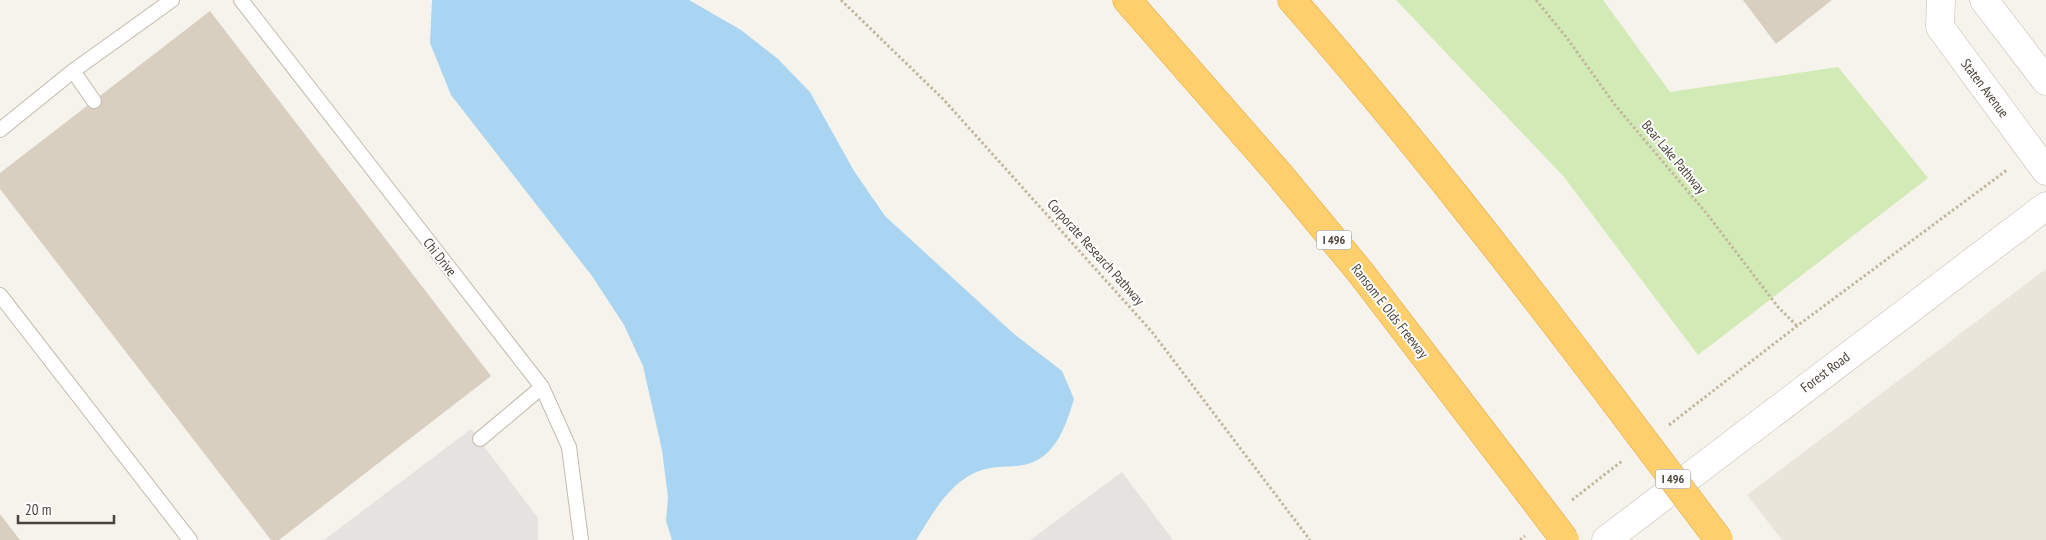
<svg xmlns="http://www.w3.org/2000/svg" width="2046" height="540" viewBox="0 0 2046 540" font-family="'PT Sans Narrow',sans-serif">
<rect width="100%" height="100%" fill="#f6f3ec"/>
<path fill="#eae5da" d="M 2046,269 L 2046,540 L 1782,540 L 1747,495 Z"/>
<path fill="#d2eab5" d="M 1396,0 L 1603,0 L 1670,92 L 1838,67 L 1928,178 L 1698,355 L 1564,177 Z"/>
<path fill="#e5e3e0" d="M 471,429 L 538,518 L 538,540 L 324,540 Z
M 1122,472 L 1173,540 L 1030,540 Z"/>
<path fill="#a9d4f2" d="M 432,0 L 689,0 L 741,30 L 778,59 L 810,92 L 854,171 L 885,216 L 1014,334 L 1062,371 L 1074,399 C 1066,425 1057,455 1028,464 C 1013,468 994,465 979,471 C 949,482 932,515 916,540 L 672,540 L 666,521 L 668,497 L 662,450 L 643,366 L 624,325 L 592,276 L 451,95 L 430,43 Z"/>
<path fill="#d8cfc1" d="M 1743,0 L 1832,0 L 1776,44 Z
M 210,11 L 491,376 L 279,540 L 271,540 L 0,189 L 0,173 Z
M 0,514 L 20,540 L 0,540 Z"/>
<g fill="none" stroke-linecap="round" stroke-linejoin="round">
<g stroke="#c2bbae" stroke-width="16">
<path id="service" d="M 241,0 L 542,387 L 569,447 L 581,540
M 73,71 L 94,101
M 0,130 L 73,71 L 172,0
M 0,295 L 190,540
M 480,439 L 542,387"/>
</g>
<g stroke="#c2bbae" stroke-width="29">
<path id="minor" d="M 1941,0 L 1940,27 L 2046,171
M 1984,0 L 2046,81"/>
</g>
<g stroke="#c2bbae" stroke-width="29">
<path id="tertiary" d="M 1606,540 L 2046,206"/>
</g>
<g stroke="#e0a43c" stroke-width="29">
<path id="motorway" d="M 1127,0 L 1280,175 L 1361,273 L 1527,490
M 1292,0 C 1410,134 1519,275 1627,418"/>
</g>
<path stroke="#c4b79f" stroke-width="3" stroke-dasharray="2.5 2.5" stroke-linecap="butt" d="M 841,0 L 944,100 L 1152,332 L 1310,540
M 1536,0 L 1567,38 L 1615,105 L 1707,214 L 1778,307 L 1797,326
M 1669,425 L 1797,326 L 2007,170
M 1572,500 L 1622,461
M 1520,540 L 1525,536"/>
<use href="#service" stroke="#fff" stroke-width="14"/>
<use href="#minor" stroke="#fff" stroke-width="28"/>
<use href="#tertiary" stroke="#fff" stroke-width="28"/>
<use href="#motorway" stroke="#ffcf6e" stroke-width="28"/>
<g stroke="#e0a43c" stroke-width="29" stroke-linecap="butt">
<path id="motorway-bridge" d="M 1627,418 L 1719,540
M 1527,490 L 1565,540"/>
</g>
<use href="#motorway-bridge" stroke="#ffcf6e" stroke-width="28"/>
</g>
<g text-anchor="middle" stroke-width="4" stroke-linejoin="round" paint-order="stroke">
<g fill="#fff" stroke="#817c74" stroke-width="1">
<rect x="1316.5" y="230.5" width="35" height="19" rx="4"/>
<rect x="1655.5" y="469.5" width="35" height="19" rx="4"/>
</g>
<g font-size="12" font-weight="bold" fill="#4b4439">
<text x="1334" y="244">I 496</text>
<text x="1673" y="483">I 496</text>
</g>
<g font-size="14" fill="#4b4439" stroke="#fff">
<text transform="translate(1985 88) rotate(53)" y="5">Staten Avenue</text>
<text transform="translate(1674 157) rotate(50)" y="5">Bear Lake Pathway</text>
<text transform="translate(1096 252) rotate(48)" y="5">Corporate Research Pathway</text>
<text transform="translate(440 257) rotate(52)" y="5">Chi Drive</text>
<text transform="translate(1390 311) rotate(52)" y="5">Ransom E Olds Freeway</text>
<text transform="translate(1825 372) rotate(-37)" y="5">Forest Road</text>
</g>
</g>
<path d="M18 515v8h96v-8" fill="none" stroke="#4b4439" stroke-width="2.5"/>
<text x="25" y="515" font-size="15" fill="#4b4439" stroke="#ffffff" stroke-width="4" paint-order="stroke">20 m</text>
</svg>
